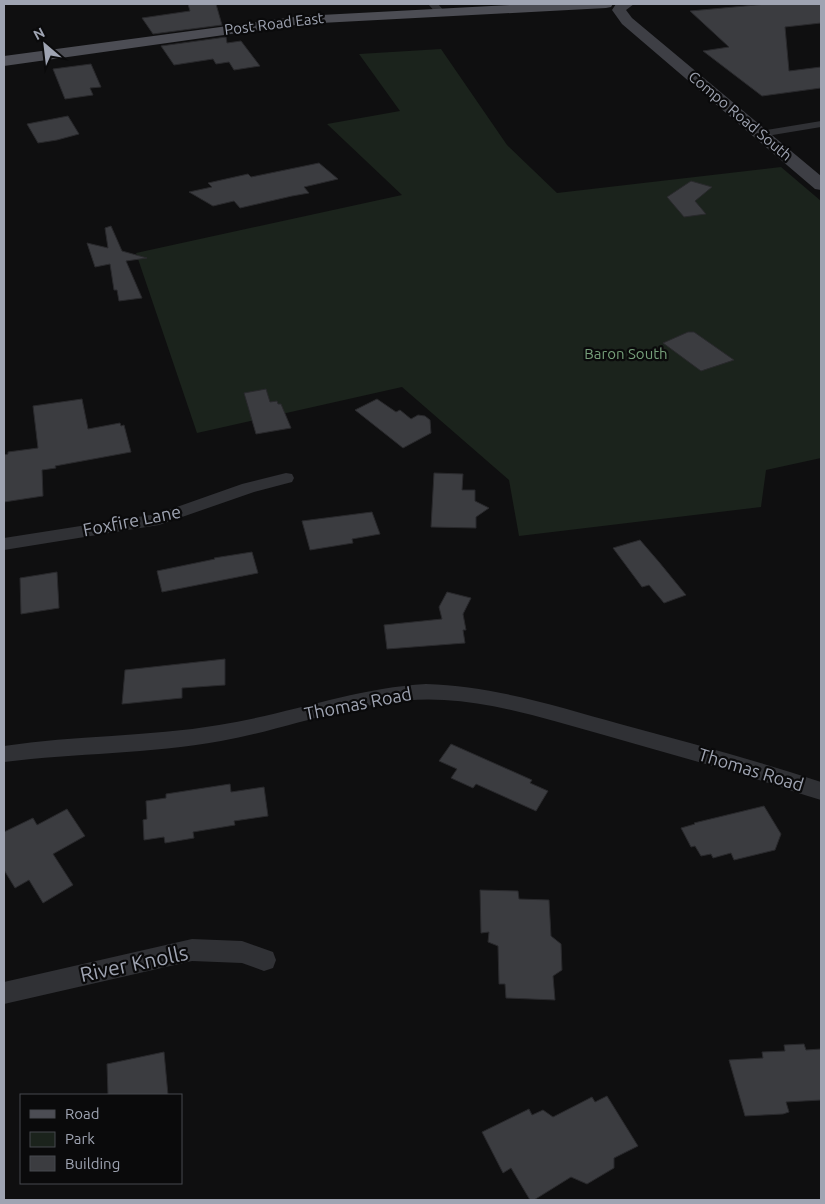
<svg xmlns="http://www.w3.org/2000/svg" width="825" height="1204" viewBox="0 0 825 1204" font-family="Ubuntu,sans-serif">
<rect width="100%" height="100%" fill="#0f0f10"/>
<path fill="#1b231c" d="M 441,49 L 507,145 L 557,193 L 781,167 L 821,201 L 821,458 L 766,470 L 761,507 L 519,536 L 509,480 L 402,387 L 197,433 L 136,253 L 402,195 L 327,124 L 400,111 L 359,54 Z"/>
<path fill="#3b3c40" stroke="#29292c" d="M 188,4 L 216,4 L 222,25 L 153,34 L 142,18 L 190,11 Z
M 767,4 L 821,4 L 821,23 L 785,27 L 789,71 L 821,67 L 821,88 L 762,96 L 703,51 L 729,47 L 690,11 Z
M 226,37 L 227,43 L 241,41 L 260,66 L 234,70 L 229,62 L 216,64 L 213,59 L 174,65 L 161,46 Z
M 91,64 L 101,87 L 90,88 L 93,95 L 65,99 L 53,69 Z
M 68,116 L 79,134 L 57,140 L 38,143 L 27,124 Z
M 319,163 L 338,179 L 304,187 L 309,193 L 292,196 L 240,208 L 234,201 L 213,206 L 189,192 L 212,187 L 208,183 L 248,174 L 251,177 Z
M 691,181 L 712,187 L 695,201 L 706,214 L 684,217 L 667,197 Z
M 111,226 L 122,251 L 147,258 L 126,261 L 142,298 L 119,301 L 117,290 L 114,290 L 110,264 L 95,267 L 87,243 L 108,248 L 105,228 Z
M 688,332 L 694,332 L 734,360 L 701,371 L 663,343 Z
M 266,389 L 270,402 L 277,401 L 278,404 L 281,404 L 291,428 L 256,434 L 244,393 Z
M 82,399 L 88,429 L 120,423 L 121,426 L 124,425 L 131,452 L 55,466 L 56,468 L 42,470 L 43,496 L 4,502 L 4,455 L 8,454 L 8,452 L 38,448 L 33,406 Z
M 377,399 L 396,412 L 400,410 L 411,419 L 418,415 L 425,416 L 430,420 L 431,433 L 403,448 L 355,410 Z
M 434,473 L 463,474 L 462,490 L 475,490 L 475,501 L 489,508 L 476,517 L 476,528 L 431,527 Z
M 372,512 L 380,534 L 352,539 L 353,543 L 310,550 L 302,521 Z
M 640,540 L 659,562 L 686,595 L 664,603 L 649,585 L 642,587 L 613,548 Z
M 252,552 L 258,573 L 162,592 L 157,571 L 215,559 L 214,558 Z
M 57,572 L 59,608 L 21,614 L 20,578 Z
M 447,592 L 471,598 L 463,614 L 466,630 L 463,630 L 465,643 L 387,649 L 384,625 L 442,619 L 439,607 Z
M 225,659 L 225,685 L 182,688 L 182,698 L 122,704 L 125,670 Z
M 451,744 L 532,780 L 530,783 L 548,791 L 536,811 L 476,784 L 473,788 L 451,778 L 457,769 L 439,761 Z
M 230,784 L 231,792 L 264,787 L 268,816 L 234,821 L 235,825 L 193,832 L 194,838 L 165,843 L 164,837 L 144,840 L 143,820 L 147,819 L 146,801 L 166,798 L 166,794 Z
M 764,806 L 781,834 L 775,850 L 734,860 L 731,853 L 713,858 L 711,854 L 701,856 L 695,846 L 691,847 L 681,828 L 695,824 L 694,823 Z
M 67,809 L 85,836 L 53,854 L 73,885 L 43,903 L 29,880 L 15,888 L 4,870 L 4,832 L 33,818 L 37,825 Z
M 480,890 L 518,891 L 519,899 L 549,900 L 551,936 L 561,944 L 562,970 L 553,976 L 555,1000 L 506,998 L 505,984 L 499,984 L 498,946 L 488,942 L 489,932 L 481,933 Z
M 804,1044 L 806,1050 L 821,1049 L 821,1100 L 786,1102 L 789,1112 L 783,1114 L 745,1116 L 729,1060 L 763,1058 L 762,1052 L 785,1051 L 784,1045 Z
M 164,1052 L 168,1095 L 108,1095 L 107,1064 Z
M 607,1096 L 638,1146 L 614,1158 L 614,1168 L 587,1184 L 571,1177 L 534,1200 L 530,1200 L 511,1168 L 503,1173 L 482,1132 L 529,1109 L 532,1115 L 543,1110 L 553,1117 L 592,1097 L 595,1102 Z"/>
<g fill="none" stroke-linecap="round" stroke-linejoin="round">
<path fill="#303135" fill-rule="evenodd" d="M 428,4 L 438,4 L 445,12 L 440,15 L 437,14 Z
M 821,121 L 821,127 L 761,137 L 755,134 L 761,131 Z
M 286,473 L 292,474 L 294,478 L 292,482 L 254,492 L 159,525 L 4,550 L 4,538 L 157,514 L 242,484 Z
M 426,684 C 493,686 556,706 620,724 C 687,742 755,760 821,782 L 821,800 C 797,793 773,784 749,777 C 701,762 652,749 604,735 C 551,720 498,703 444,700 C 368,695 295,728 221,741 C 150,754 76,753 4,762 L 4,746 C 75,735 148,737 219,725 C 289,714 355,688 426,684 Z
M 192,939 L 242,941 L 273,952 L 276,960 L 273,968 L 264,971 L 242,963 L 192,961 L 4,1004 L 4,982 Z"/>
<path fill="#3e3f45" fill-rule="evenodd" d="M 616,4 L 634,4 L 626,10 L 632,18 L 821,176 L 821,190 L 815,189 L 622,24 L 612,10 Z"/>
<path fill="#4c4d54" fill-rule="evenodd" d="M 529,4 L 613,4 L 611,7 L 606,8 L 302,24 L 4,66 L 4,56 L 302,16 Z"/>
</g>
<g text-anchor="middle" stroke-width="4.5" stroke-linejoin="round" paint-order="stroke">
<g font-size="15" fill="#9fa4b2" stroke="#0a0a0b">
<text transform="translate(274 24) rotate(-7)" y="5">Post Road East</text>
<text transform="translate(740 116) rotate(40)" y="5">Compo Road South</text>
</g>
<g font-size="15" fill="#759e79" stroke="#0a0a0b">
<text x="626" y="359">Baron South</text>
</g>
<g font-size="18" fill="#9fa4b2" stroke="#0a0a0b">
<text transform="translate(132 521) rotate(-11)" y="6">Foxfire Lane</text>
<text transform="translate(358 704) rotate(-11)" y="6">Thomas Road</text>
<text transform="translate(751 770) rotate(17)" y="6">Thomas Road</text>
</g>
<g font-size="21" fill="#9fa4b2" stroke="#0a0a0b">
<text transform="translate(134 964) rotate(-12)" y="7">River Knolls</text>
</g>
</g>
<rect width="825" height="1204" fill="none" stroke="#9fa4b2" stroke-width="10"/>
<rect x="20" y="1094" width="162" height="90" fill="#0a0a0b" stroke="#46484e"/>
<rect x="30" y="1110" width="25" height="8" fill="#4c4d54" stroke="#46484e"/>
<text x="65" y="1119" font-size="15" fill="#9fa4b2">Road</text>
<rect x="30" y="1132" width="25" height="15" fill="#1b231c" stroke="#46484e"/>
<text x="65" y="1144" font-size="15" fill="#9fa4b2">Park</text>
<rect x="30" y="1156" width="25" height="15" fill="#3b3c40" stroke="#46484e"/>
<text x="65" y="1169" font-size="15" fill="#9fa4b2">Building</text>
<g transform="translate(45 45) rotate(332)" stroke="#0a0a0b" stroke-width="4" paint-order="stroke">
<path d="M0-4L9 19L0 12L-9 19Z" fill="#9fa4b2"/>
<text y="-8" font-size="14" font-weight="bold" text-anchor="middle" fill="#9fa4b2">N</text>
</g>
</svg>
